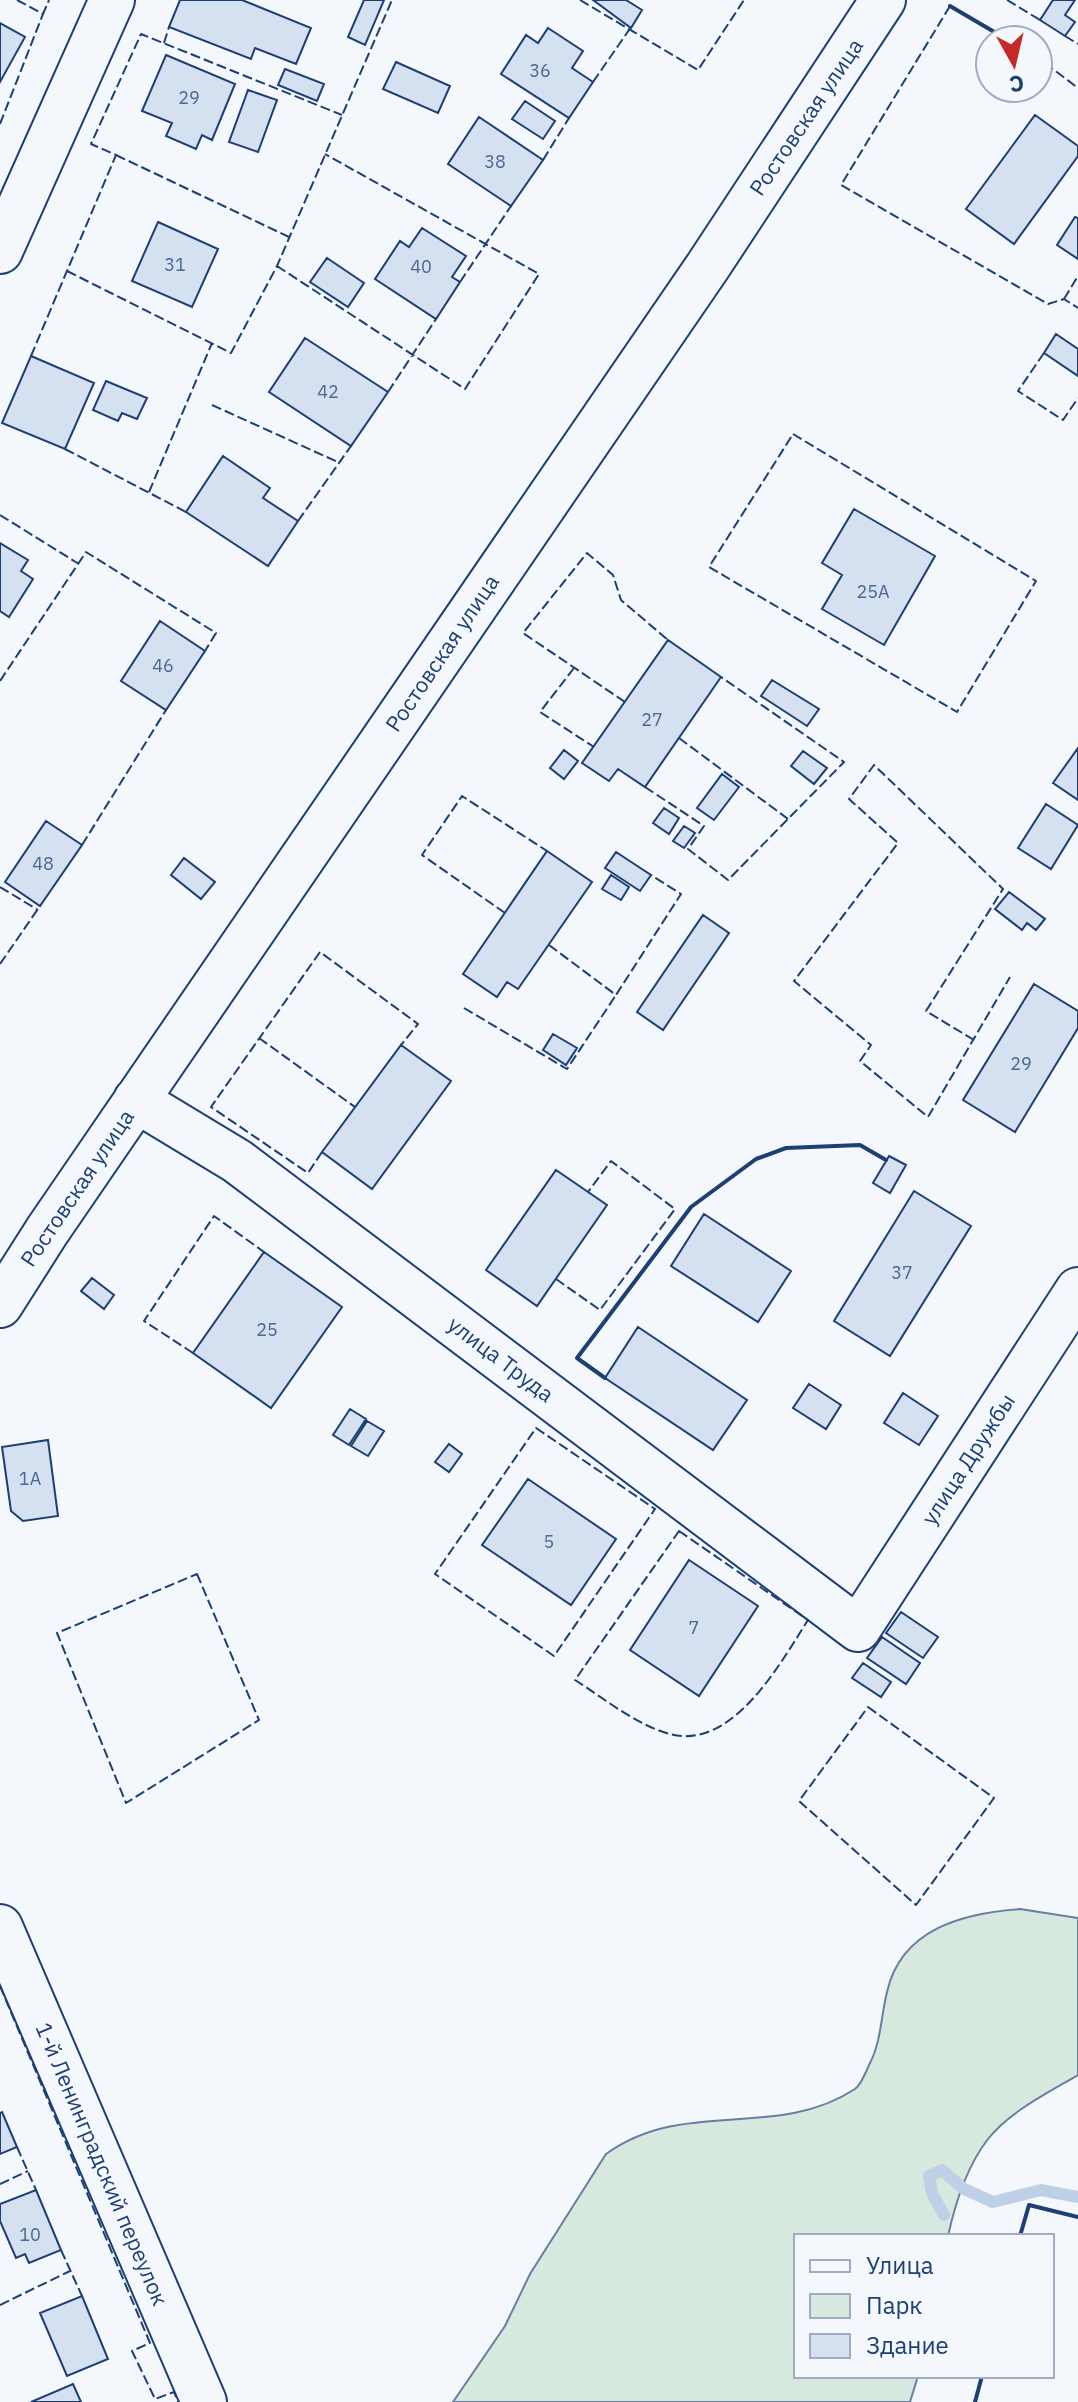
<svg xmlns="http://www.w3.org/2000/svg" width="1078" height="2402" viewBox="0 0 1078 2402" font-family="'IBM Plex Sans',sans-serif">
<rect width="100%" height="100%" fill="#f4f7fb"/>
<path fill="#d7e8df" stroke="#687fa3" stroke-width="2" d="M 1020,1909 L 1078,1918 L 1078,2075 C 1049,2092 1009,2112 988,2139 C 967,2166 955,2204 948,2236 L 796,2236 L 796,2376 L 918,2376 L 910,2402 L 453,2402 L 505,2326 L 530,2274 L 606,2154 C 685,2097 775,2141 855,2089 C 862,2084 866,2071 870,2063 C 881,2042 881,2016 887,1992 C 901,1929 963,1913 1020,1909 Z"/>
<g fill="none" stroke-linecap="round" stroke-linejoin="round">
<path stroke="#bed0e5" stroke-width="12" d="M 944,2215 L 932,2193 L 929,2176 L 942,2170 L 964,2189 L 993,2202 L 1041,2190 L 1078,2197"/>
</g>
<path fill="#d5e0f0" stroke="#1d3f73" stroke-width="2" d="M 180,0 L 242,0 L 311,28 L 296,64 L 255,48 L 251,59 L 169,27 Z
M 364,0 L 384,0 L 365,45 L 348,37 Z
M 593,0 L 626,0 L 642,10 L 631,28 Z
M 1053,0 L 1075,0 L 1065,15 L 1075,22 L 1065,36 L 1040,20 Z
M 0,23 L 25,37 L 0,82 Z
M 548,28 L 583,51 L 572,68 L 593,82 L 569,118 L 501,74 L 526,35 L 538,43 Z
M 166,55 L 235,84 L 212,140 L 202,135 L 196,149 L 166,136 L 172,123 L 142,111 Z
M 396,62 L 450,86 L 438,113 L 383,89 Z
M 285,69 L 324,84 L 317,101 L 278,85 Z
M 248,90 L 277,100 L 258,152 L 229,142 Z
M 525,101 L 555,121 L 543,139 L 512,119 Z
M 1035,115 L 1078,146 L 1078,156 L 1014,244 L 966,209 Z
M 479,117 L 543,160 L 511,206 L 448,164 Z
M 1075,217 L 1078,218 L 1078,259 L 1057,245 Z
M 158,222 L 218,249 L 192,307 L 132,281 Z
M 422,228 L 466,256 L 452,277 L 460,282 L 436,319 L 375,279 L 400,241 L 409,247 Z
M 327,258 L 364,283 L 348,307 L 310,282 Z
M 1056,334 L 1078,349 L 1078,376 L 1044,353 Z
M 305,338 L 388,392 L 351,446 L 269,392 Z
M 31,356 L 94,383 L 65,449 L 2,423 Z
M 106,381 L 147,398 L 137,419 L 122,413 L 118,421 L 93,410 Z
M 223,456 L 270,488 L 263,498 L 298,521 L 268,566 L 186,512 Z
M 854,509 L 935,556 L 884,645 L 822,609 L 842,575 L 822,563 Z
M 0,543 L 28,560 L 21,571 L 33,579 L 9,617 L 0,611 Z
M 160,621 L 205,651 L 166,710 L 121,681 Z
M 668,640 L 721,677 L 645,787 L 618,769 L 609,781 L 582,763 Z
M 772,680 L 819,709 L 807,726 L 761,696 Z
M 1078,748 L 1078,800 L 1053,783 Z
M 564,750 L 578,761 L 564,779 L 550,768 Z
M 803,751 L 827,768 L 814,784 L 791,766 Z
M 722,774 L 739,787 L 714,820 L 697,808 Z
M 1046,804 L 1078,825 L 1051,869 L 1018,848 Z
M 664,808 L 679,818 L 669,834 L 653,823 Z
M 46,821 L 82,845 L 40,906 L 5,882 Z
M 684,826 L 695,833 L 684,848 L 673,841 Z
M 547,851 L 592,882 L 518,989 L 507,982 L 497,997 L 463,974 Z
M 616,852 L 651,875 L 640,891 L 605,868 Z
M 184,858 L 215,882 L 201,899 L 171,875 Z
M 611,875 L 629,887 L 621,900 L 602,889 Z
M 1009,892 L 1045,919 L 1036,930 L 1027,923 L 1022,930 L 995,909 Z
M 703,915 L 729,933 L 663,1030 L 637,1012 Z
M 1034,984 L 1078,1011 L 1078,1028 L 1015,1132 L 963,1100 Z
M 553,1034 L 577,1048 L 566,1065 L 543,1050 Z
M 401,1045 L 451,1081 L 372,1189 L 322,1152 Z
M 889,1156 L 906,1165 L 890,1193 L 873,1183 Z
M 556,1170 L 607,1205 L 537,1306 L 486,1270 Z
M 914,1191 L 971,1226 L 890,1356 L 834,1321 Z
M 704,1214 L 791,1271 L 758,1322 L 671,1266 Z
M 264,1252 L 342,1307 L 271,1408 L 193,1353 Z
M 92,1278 L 114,1295 L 104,1309 L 81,1291 Z
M 638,1327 L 747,1400 L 713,1450 L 605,1378 Z
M 809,1384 L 841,1405 L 826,1429 L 793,1408 Z
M 903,1393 L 938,1416 L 919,1445 L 884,1423 Z
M 350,1409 L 366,1419 L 349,1445 L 333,1435 Z
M 367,1421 L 384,1431 L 368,1456 L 351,1446 Z
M 48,1440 L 58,1516 L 23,1521 L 11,1511 L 2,1447 Z
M 449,1444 L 462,1454 L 449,1472 L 435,1462 Z
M 528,1479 L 616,1539 L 571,1605 L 482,1545 Z
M 689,1560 L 758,1606 L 699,1696 L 630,1650 Z
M 901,1612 L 938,1637 L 923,1658 L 886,1633 Z
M 882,1637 L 920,1663 L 906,1684 L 867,1658 Z
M 863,1663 L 891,1682 L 881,1697 L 852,1678 Z
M 2,2112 L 17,2147 L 0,2154 L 0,2113 Z
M 36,2190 L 61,2250 L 29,2263 L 25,2254 L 16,2258 L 0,2221 L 0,2204 Z
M 82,2296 L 108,2359 L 67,2376 L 40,2313 Z
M 73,2384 L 81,2402 L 31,2402 Z"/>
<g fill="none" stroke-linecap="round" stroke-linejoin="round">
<g stroke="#1d3f73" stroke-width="48">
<path id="minor" d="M 0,251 L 112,0
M 136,1100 L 237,1161 L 858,1629 L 1078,1290
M 0,1305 L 47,1231 L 708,266 L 883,0
M 0,1927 L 204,2402"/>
</g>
<use href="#minor" stroke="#f4f7fb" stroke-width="44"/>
<path stroke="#1d3f73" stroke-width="2" stroke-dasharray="10 4" stroke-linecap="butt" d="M 17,0 L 43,14 L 49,0
M 580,0 L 698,70 L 744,0
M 1007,0 L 1040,20
M 950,6 L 841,185 L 1048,304 L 1064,299 L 1078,308
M 1065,36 L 1078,44
M 164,43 L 169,27
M 1045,63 L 1078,88
M 593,82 L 629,30
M 0,124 L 43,14
M 116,155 L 289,237
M 543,160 L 569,118
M 277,266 L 465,389 L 539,274 L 325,154
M 67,271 L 231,353 L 277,266 L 392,0
M 460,282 L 511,206
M 1064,299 L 1078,276
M 1044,353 L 1018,391 L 1063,420 L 1078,398
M 31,356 L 116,155 L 91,144 L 141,34 L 342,115
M 388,392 L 436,319
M 212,405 L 340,463
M 793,434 L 1036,581 L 957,712 L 709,567 Z
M 65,449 L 186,512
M 149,492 L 212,343
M 0,515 L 79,564
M 298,521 L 351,446
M 574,668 L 540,712 L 594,747
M 0,681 L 86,552 L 216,633 L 205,651
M 625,702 L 523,633 L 587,553 L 613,575 L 621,600 L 668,640
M 679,738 L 788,819
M 645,787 L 704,826 L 688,849 L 728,880 L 844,762 L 721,677
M 82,845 L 166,710
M 0,887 L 38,910
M 505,913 L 422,855 L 462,796 L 547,851
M 549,945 L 616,995 L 681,894 L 651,875
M 0,964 L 40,906
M 464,1008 L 567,1069 L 616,995
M 259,1038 L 355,1107
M 974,1040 L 926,1011 L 1003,889 L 874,765 L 849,799 L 898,843 L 794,981 L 871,1045 L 860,1061 L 928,1117 L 1010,977
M 322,1152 L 308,1173 L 211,1107 L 320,952 L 418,1024 L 401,1045
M 556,1279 L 600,1310 L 675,1209 L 611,1161 L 588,1192
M 193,1353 L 144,1321 L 214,1216 L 264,1252
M 536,1428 L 655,1509 L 554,1656 L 435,1574 Z
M 679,1531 L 808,1620 C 781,1662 733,1751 670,1734 C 636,1725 605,1699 575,1680 Z
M 197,1574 L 259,1720 L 126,1803 L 57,1633 Z
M 868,1707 L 994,1798 L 916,1905 L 799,1801 Z
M 0,1986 L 150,2343 L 132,2351 L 155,2399 L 174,2392 L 178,2402
M 17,2147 L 36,2190
M 0,2184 L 28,2171
M 61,2250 L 82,2296
M 0,2305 L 70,2271"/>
<path stroke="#1d3f73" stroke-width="4" d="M 950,6 L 1008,40
M 605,1378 L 577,1358 L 691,1207 L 756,1159 L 786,1148 L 860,1145 L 886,1160
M 1020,2236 L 1029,2205 L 1078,2217
M 975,2402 L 982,2376"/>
</g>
<g text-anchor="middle" stroke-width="6" stroke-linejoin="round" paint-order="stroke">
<g font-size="18" fill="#4b6792">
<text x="540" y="77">36</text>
<text x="189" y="104">29</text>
<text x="495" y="168">38</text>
<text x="175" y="271">31</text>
<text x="421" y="273">40</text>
<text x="328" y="398">42</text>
<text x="873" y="598">25А</text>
<text x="163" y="672">46</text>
<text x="652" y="726">27</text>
<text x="43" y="870">48</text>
<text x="1021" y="1070">29</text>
<text x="902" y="1279">37</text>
<text x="267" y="1336">25</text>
<text x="30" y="1485">1А</text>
<text x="549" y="1548">5</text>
<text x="694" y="1634">7</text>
<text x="30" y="2241">10</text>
</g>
<g font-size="22" fill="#1d3f73" stroke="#f4f7fb">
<text transform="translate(806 117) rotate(-56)" y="8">Ростовская улица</text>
<text transform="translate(442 653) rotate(-56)" y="8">Ростовская улица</text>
<text transform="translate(77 1188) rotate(-56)" y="8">Ростовская улица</text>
<text transform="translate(501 1359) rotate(37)" y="8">улица Труда</text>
<text transform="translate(968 1459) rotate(-57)" y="8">улица Дружбы</text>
<text transform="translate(102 2164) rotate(67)" y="8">1-й Ленинградский переулок</text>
</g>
</g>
<rect x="794" y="2234" width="260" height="144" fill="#f4f7fb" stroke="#9eadc5" stroke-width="2"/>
<rect x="810" y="2260" width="40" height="12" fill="#f4f7fb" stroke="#9eadc5" stroke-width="2"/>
<text x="866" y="2274" font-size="24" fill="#1d3f73">Улица</text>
<rect x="810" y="2294" width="40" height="24" fill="#d7e8df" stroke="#9eadc5" stroke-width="2"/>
<text x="866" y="2314" font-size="24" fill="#1d3f73">Парк</text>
<rect x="810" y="2334" width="40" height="24" fill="#d5e0f0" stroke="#9eadc5" stroke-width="2"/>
<text x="866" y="2354" font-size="24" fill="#1d3f73">Здание</text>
<g transform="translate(1014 64) rotate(172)"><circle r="38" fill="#f4f7fb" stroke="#9eadc5" stroke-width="2"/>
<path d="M0-6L14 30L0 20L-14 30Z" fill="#c62828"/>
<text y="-12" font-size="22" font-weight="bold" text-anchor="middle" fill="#1d3f73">С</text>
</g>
</svg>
